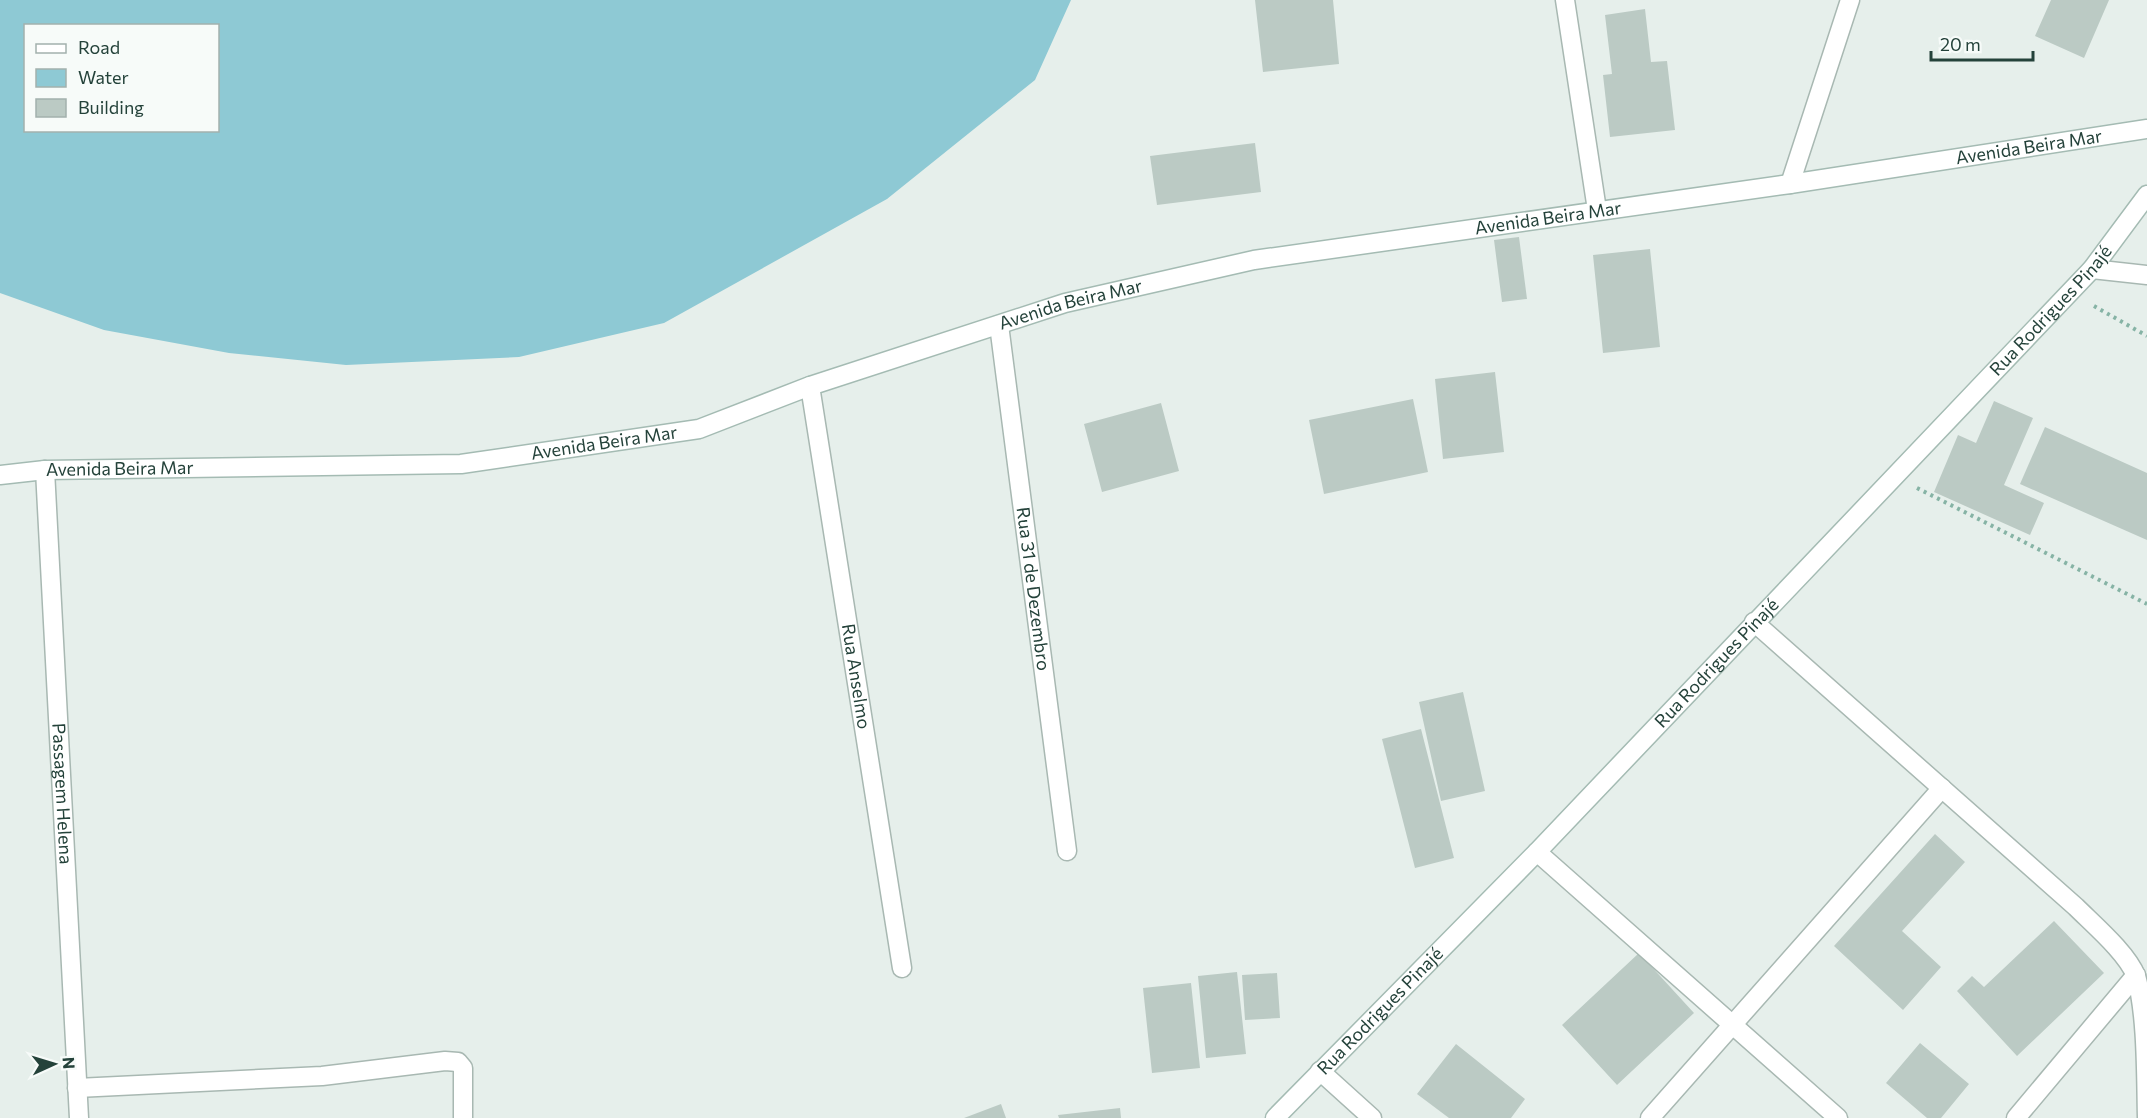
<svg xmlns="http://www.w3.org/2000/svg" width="2147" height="1118" viewBox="0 0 2147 1118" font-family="Commissioner,sans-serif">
<rect width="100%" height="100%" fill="#e6efeb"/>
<path fill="#8ec9d4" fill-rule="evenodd" d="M 0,0 L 1071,0 L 1035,80 L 887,199 L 664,323 L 519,357 L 346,365 L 229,353 L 104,330 L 0,293 ZM 26,26 L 218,26 L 218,130 L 26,130 Z"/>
<path fill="#bbcac4" d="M 1255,0 L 1333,0 L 1339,64 L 1263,72 Z
M 2051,0 L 2109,0 L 2084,58 L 2035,36 Z
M 1645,9 L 1651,62 L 1667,61 L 1675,130 L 1610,137 L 1603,75 L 1612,74 L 1605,15 Z
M 1255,143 L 1261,192 L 1157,205 L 1150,156 Z
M 1519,237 L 1527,299 L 1502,302 L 1494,240 Z
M 1650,249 L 1660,347 L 1603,353 L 1593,255 Z
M 1495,372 L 1504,452 L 1443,459 L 1435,379 Z
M 1413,399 L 1428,472 L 1324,494 L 1309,420 Z
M 1994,401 L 2033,418 L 2004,485 L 2044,503 L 2030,535 L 1934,492 L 1958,435 L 1976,443 Z
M 1161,403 L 1179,471 L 1102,492 L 1084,424 Z
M 2045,427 L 2147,473 L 2147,540 L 2020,484 Z
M 1463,692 L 1485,791 L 1441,801 L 1419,702 Z
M 1421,729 L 1454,858 L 1415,868 L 1382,739 Z
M 1935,834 L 1965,862 L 1902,931 L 1941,967 L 1903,1010 L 1834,946 Z
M 2054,921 L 2104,973 L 2017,1056 L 1957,991 L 1972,976 L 1984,987 Z
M 1639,953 L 1694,1013 L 1617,1085 L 1562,1025 Z
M 1237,972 L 1246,1054 L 1206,1058 L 1198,976 Z
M 1277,973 L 1280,1018 L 1245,1020 L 1242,975 Z
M 1191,983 L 1200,1068 L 1152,1073 L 1143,988 Z
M 1920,1043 L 1969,1084 L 1941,1118 L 1927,1118 L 1886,1083 Z
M 1456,1044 L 1525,1099 L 1511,1118 L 1449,1118 L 1417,1094 Z
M 1001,1104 L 1006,1118 L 964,1118 Z
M 1120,1108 L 1121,1118 L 1059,1118 L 1058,1115 Z"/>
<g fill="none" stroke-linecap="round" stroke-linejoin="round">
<g stroke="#a8b8b2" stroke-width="21">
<g id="street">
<path d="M 1565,0 L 1597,210"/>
<path d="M 1790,184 L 1850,0"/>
<path d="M 2092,269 L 2147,275"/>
<path id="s1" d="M 999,325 L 1067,851"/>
<path id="s2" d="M 810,386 L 902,968"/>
<path id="s3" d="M 45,470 L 79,1118"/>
<path d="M 1754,622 L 2076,907 C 2094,925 2127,953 2136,976 C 2147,1014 2146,1077 2147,1118"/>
<path d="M 1537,852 L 1838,1118"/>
<path d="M 1320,1071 L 1372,1118"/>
<path d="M 77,1088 L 322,1076 L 445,1061 L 458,1062 L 463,1068 L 463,1118"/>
<path d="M 1650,1118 L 1942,788"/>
<path d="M 2016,1118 L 2136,975"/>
</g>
</g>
<g stroke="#a4bbb3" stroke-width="21">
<g id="secondary">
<path id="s4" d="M 0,475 L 45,470 L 461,464 L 699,429 L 810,386 L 1065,303 L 1254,260 L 1790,184 L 2147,129"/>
<path id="s5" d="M 1275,1118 L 1537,852 L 2092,269 L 2147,195"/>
</g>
</g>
<path stroke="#86b3a5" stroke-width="4" stroke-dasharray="3 4.5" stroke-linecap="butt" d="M 2094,306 L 2147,336
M 1917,488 L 2147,604"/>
<use href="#street" stroke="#fff" stroke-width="18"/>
<use href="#secondary" stroke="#fff" stroke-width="18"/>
</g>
<g text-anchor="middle" stroke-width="4.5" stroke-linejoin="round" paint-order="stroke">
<g font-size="18" fill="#24423a" stroke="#f7fbf9">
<text dy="6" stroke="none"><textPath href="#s4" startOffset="2066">Avenida Beira Mar</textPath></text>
<text dy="6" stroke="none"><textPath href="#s4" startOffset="1580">Avenida Beira Mar</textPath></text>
<text dy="6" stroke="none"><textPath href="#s4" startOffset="1094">Avenida Beira Mar</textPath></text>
<text dy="6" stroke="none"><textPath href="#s5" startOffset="1120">Rua Rodrigues Pinajé</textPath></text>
<text dy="6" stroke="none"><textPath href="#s4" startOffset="606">Avenida Beira Mar</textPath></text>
<text dy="6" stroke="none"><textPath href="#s4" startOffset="120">Avenida Beira Mar</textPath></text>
<text dy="6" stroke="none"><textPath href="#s1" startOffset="266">Rua 31 de Dezembro</textPath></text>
<text dy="6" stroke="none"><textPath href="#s5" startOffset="634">Rua Rodrigues Pinajé</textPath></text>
<text dy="6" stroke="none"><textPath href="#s2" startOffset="294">Rua Anselmo</textPath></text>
<text dy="6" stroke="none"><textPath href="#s3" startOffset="324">Passagem Helena</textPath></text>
<text dy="6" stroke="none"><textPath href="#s5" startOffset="150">Rua Rodrigues Pinajé</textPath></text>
</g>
</g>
<rect x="24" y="24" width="195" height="108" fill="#f7fbf9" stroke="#a3b1ad" stroke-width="1.5"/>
<rect x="36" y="44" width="30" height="9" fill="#ffffff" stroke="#a3b1ad" stroke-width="1.5"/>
<text x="78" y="54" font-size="18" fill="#24423a">Road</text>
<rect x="36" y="69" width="30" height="18" fill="#8ec9d4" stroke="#a3b1ad" stroke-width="1.5"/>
<text x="78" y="84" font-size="18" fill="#24423a">Water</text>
<rect x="36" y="99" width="30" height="18" fill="#bbcac4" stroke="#a3b1ad" stroke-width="1.5"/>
<text x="78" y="114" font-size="18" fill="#24423a">Building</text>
<g transform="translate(54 1064) rotate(86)" stroke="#f7fbf9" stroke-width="4.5" paint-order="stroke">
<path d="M0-4.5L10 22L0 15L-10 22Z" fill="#24423a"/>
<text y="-9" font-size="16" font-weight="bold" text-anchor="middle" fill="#24423a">N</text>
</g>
<path d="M1931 51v9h102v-9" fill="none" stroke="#24423a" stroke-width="3"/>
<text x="1940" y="51" font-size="18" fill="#24423a" stroke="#f7fbf9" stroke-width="4.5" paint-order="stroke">20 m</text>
</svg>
